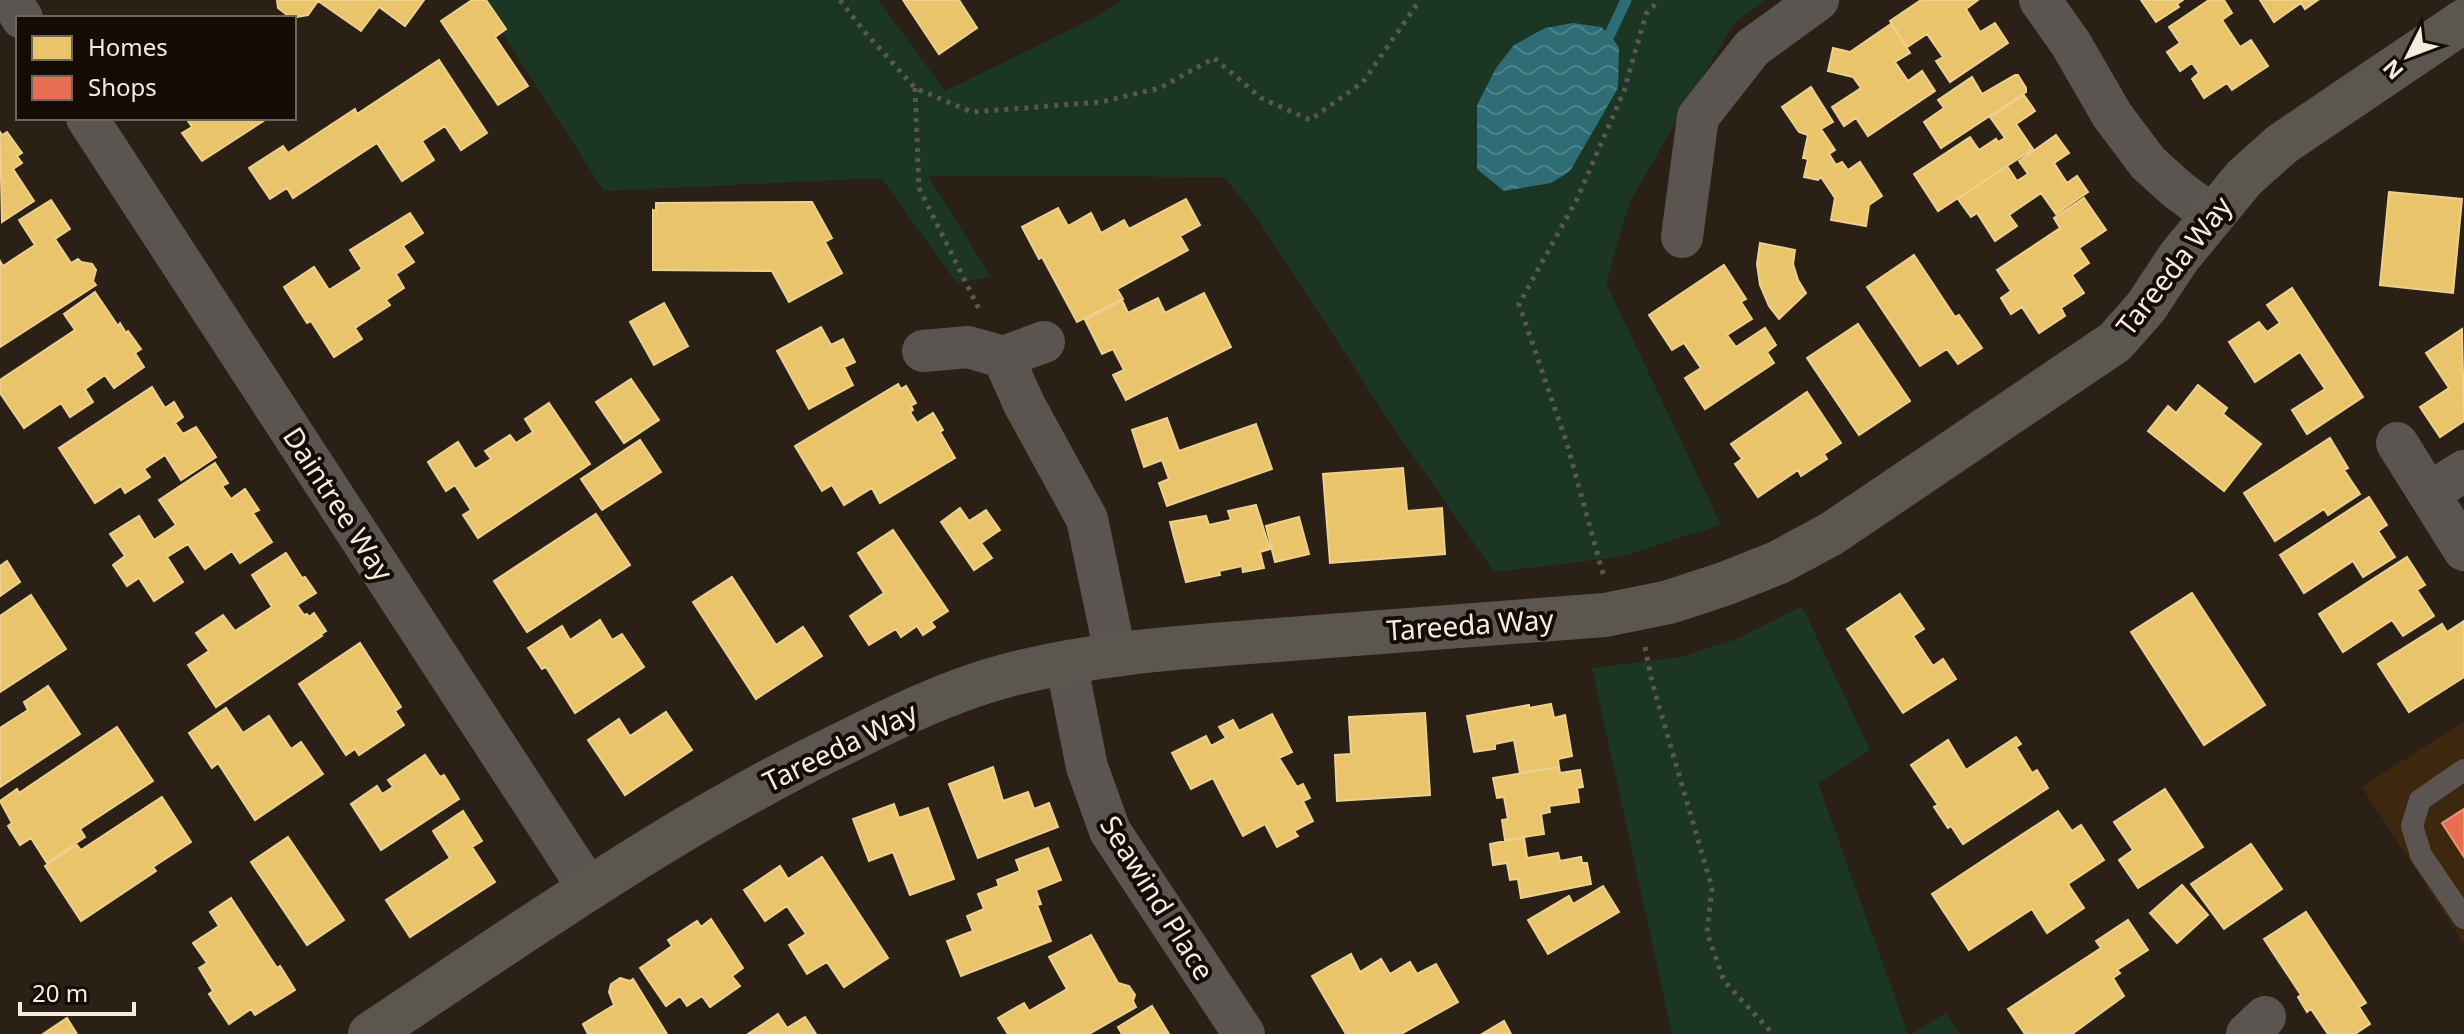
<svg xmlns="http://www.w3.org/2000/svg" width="2464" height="1034" viewBox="0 0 2464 1034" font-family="'Noto Sans',sans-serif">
<defs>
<pattern id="water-waves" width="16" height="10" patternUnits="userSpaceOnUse" patternTransform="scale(2)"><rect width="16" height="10" fill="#2f6d76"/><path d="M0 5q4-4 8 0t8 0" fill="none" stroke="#4e8289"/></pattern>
</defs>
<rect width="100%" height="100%" fill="#2b2015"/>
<path fill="#3d280f" d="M 2464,721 L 2464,944 L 2362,787 Z"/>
<path fill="#1b3623" d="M 481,0 L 878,0 L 945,91 L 1092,19 L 1122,0 L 1765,0 L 1734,23 L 1630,201 L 1606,283 L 1721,525 L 1619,557 L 1494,572 L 1395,430 L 1255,215 L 1224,177 L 928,176 L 991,277 L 957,283 L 881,178 L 604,191 Z
M 1802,606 L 1870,750 L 1818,783 L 1908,1034 L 1672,1034 L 1592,668 L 1681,657 L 1737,639 Z
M 1946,1013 L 1959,1034 L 1911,1034 Z"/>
<path fill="url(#water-waves)" d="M 1573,23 L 1601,27 L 1610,34 L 1619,48 L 1618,88 L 1570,171 L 1551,183 L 1504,191 L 1477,169 L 1477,105 L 1496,68 L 1514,45 L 1545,28 Z"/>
<path fill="#e9c46a" stroke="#edd08d" stroke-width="2" d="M 277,0 L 424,0 L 405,26 L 379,7 L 361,31 L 318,1 L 308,15 L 291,18 L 278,8 Z
M 472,0 L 486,0 L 506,29 L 495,37 L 528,86 L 498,105 L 441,21 Z
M 903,0 L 959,0 L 977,28 L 939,54 Z
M 1921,0 L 1978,0 L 1966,9 L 1980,32 L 1995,23 L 2008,43 L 1950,82 L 1936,61 L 1943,57 L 1927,34 L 1907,47 L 1890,21 Z
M 2141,0 L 2183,0 L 2177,4 L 2179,7 L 2156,22 Z
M 2209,0 L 2224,0 L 2232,13 L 2222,20 L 2240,47 L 2251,40 L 2268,66 L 2232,90 L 2227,83 L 2204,98 L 2192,79 L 2199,73 L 2192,63 L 2180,71 L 2167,52 L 2180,43 L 2169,27 Z
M 2260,0 L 2318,0 L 2305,9 L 2301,3 L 2274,22 Z
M 1891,24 L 1910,53 L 1895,62 L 1908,81 L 1922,71 L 1935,91 L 1868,136 L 1856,118 L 1844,126 L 1832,107 L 1861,88 L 1853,77 L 1828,71 L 1833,48 L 1850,52 Z
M 439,60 L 487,133 L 461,150 L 445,126 L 422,141 L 434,160 L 402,181 L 377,143 L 293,198 L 287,188 L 270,199 L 249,168 L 283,146 L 288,153 L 355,109 L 357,114 Z
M 2015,75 L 2018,75 L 2026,88 L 2026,92 L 1941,148 L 1924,122 L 1944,108 L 1938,100 L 1972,77 L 1982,94 Z
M 1811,87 L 1833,122 L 1821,129 L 1835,150 L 1829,154 L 1836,165 L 1842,162 L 1848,170 L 1860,162 L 1882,196 L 1869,205 L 1866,226 L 1831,220 L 1835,198 L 1821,177 L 1818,180 L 1804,177 L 1808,159 L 1803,158 L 1808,135 L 1799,132 L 1782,107 Z
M 2024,95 L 2035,111 L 2016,124 L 2033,149 L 1938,211 L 1914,174 L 1970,137 L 1979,150 L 1996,139 L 1998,142 L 2005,138 L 1990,117 Z
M 186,118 L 268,118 L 202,161 L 182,133 L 192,127 Z
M 0,132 L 2,135 L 7,132 L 22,153 L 17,156 L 22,163 L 13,169 L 34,201 L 2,222 Z
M 2056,135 L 2069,153 L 2054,163 L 2067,183 L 2077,176 L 2088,192 L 2056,214 L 2041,193 L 2009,215 L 2017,226 L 1995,241 L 1977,213 L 1971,217 L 1958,199 L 2007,166 L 2017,181 L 2028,174 L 2019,161 Z
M 2389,192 L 2462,199 L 2453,293 L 2380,285 Z
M 2084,198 L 2106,230 L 2079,248 L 2089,263 L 2072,275 L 2084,293 L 2061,308 L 2065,316 L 2039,333 L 2022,307 L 2011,314 L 2001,298 L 2011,291 L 1997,270 L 2060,228 L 2054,218 Z
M 1186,199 L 1200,225 L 1180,236 L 1188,250 L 1117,289 L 1123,299 L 1077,322 L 1042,257 L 1039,259 L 1022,227 L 1058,208 L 1068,226 L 1091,213 L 1101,233 L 1124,220 L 1129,229 Z
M 51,200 L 70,229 L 55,239 L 71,263 L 78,259 L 81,262 L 92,264 L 96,270 L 93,281 L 96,285 L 0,347 L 0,261 L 3,266 L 35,245 L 19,220 Z
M 812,202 L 832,238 L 825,242 L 842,273 L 789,302 L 772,271 L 653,270 L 653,210 L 656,211 L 656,203 Z
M 410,213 L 423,233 L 403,246 L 414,262 L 396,274 L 404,288 L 386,300 L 390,305 L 355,328 L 362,339 L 334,357 L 311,321 L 307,323 L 284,287 L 314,267 L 329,290 L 362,269 L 350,250 Z
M 1760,243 L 1795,250 L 1793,264 L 1798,280 L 1806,293 L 1779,319 L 1769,306 L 1760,285 L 1757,264 Z
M 1914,255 L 1955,317 L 1959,315 L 1982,348 L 1958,364 L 1947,349 L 1920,366 L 1867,287 Z
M 1724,265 L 1746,299 L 1741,302 L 1752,319 L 1727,335 L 1736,347 L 1765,328 L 1776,345 L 1767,352 L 1774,363 L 1705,409 L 1685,378 L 1701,368 L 1684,343 L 1672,350 L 1649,315 Z
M 2292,288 L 2363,397 L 2307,434 L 2292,410 L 2325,389 L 2300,352 L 2255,382 L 2229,342 L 2259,322 L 2267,332 L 2280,323 L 2267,305 Z
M 95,292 L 118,326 L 120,323 L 126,333 L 128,331 L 141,349 L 135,353 L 144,367 L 114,388 L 105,375 L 85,389 L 93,402 L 70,417 L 61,403 L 24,428 L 0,393 L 0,380 L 75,330 L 64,314 Z
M 1204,293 L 1231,347 L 1126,400 L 1113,375 L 1124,370 L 1113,349 L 1102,354 L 1085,320 L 1122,300 L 1128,313 L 1158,298 L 1165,313 Z
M 664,303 L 688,346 L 654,365 L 630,322 Z
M 1858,324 L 1910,401 L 1859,435 L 1807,358 Z
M 821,327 L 831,345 L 843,339 L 855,362 L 844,367 L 853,385 L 809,409 L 777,351 Z
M 2462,329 L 2464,421 L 2440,437 L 2420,407 L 2449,388 L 2426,353 Z
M 631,379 L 659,420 L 624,443 L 596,402 Z
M 898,384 L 901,389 L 906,386 L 916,403 L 911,406 L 913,410 L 910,412 L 917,423 L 933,413 L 943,430 L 940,432 L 955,458 L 880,503 L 872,488 L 844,505 L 832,485 L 822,491 L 795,446 Z
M 2198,385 L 2227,408 L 2223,414 L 2261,444 L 2224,491 L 2148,431 L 2168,406 L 2176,413 Z
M 152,387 L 165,408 L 174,402 L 183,417 L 175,423 L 183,434 L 196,427 L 216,457 L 181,480 L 165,455 L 144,469 L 150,477 L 125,493 L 121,486 L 95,503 L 59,448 Z
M 1807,392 L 1841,443 L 1824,454 L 1827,459 L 1801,476 L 1798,470 L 1758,497 L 1735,464 L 1742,459 L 1731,444 Z
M 549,403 L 590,464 L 478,538 L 463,515 L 471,510 L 455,485 L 446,491 L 428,462 L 458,442 L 475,469 L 491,459 L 485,451 L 510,435 L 516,443 L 533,432 L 525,419 Z
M 1167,418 L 1179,451 L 1256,424 L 1272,469 L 1167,506 L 1159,483 L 1169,479 L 1162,460 L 1144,467 L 1132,430 Z
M 2330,438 L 2348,468 L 2344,470 L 2360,494 L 2328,515 L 2324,509 L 2275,541 L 2244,493 Z
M 640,440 L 661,472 L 602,510 L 581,479 Z
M 215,463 L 228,483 L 222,486 L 231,499 L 245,489 L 259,510 L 253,513 L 272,542 L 240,563 L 232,551 L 205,569 L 188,544 L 167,557 L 183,582 L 154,601 L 139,578 L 127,586 L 113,565 L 125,556 L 110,534 L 139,516 L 154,540 L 176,525 L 159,500 Z
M 1403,468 L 1407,511 L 1442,508 L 1445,554 L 1330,563 L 1323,474 Z
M 2369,497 L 2387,525 L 2378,531 L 2395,557 L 2363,577 L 2353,561 L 2304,593 L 2280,555 Z
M 1256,505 L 1270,549 L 1260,552 L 1264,568 L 1243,572 L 1242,566 L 1219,571 L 1220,575 L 1186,582 L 1170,522 L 1206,516 L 1209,525 L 1231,520 L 1228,511 Z
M 960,508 L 969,521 L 986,510 L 1000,530 L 981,543 L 992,558 L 974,570 L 941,522 Z
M 596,514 L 630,565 L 527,632 L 494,581 Z
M 1299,517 L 1309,554 L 1275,562 L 1266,526 Z
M 893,530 L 948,611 L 931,622 L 935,627 L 923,635 L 917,626 L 901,637 L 896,629 L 869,645 L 850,616 L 884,593 L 858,553 Z
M 286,553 L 302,578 L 305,577 L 316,593 L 297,605 L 304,615 L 307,614 L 309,617 L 314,613 L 326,631 L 320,635 L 322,636 L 216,707 L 188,665 L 209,651 L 196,633 L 223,615 L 235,631 L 272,607 L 252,575 Z
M 2407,557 L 2425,585 L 2417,590 L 2434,616 L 2403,636 L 2392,620 L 2343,652 L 2319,614 Z
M 7,561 L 20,582 L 0,596 L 0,566 Z
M 732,577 L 776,645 L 803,627 L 822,656 L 756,699 L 693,602 Z
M 2192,593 L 2265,705 L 2204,745 L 2131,632 Z
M 1900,594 L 1924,629 L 1913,636 L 1933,666 L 1943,659 L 1956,679 L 1903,713 L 1847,629 Z
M 31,595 L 66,649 L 0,692 L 0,616 Z
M 600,620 L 612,640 L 622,634 L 644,667 L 575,713 L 546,667 L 542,669 L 528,648 L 562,626 L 570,640 Z
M 2464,621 L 2464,677 L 2409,712 L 2378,664 L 2442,624 L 2447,632 Z
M 360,643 L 401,707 L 395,711 L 404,725 L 359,755 L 355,749 L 346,755 L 299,684 Z
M 48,686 L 80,734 L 0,787 L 0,728 L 28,710 L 24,702 Z
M 1551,704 L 1554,718 L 1565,715 L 1572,756 L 1558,759 L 1559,767 L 1520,773 L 1514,740 L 1495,744 L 1495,749 L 1474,752 L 1467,716 L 1529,705 L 1529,708 Z
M 226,708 L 243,733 L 269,716 L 291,749 L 301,742 L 323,774 L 255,820 L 218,763 L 212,768 L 189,733 Z
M 666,712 L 692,750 L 625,795 L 588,740 L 619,719 L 630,736 Z
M 1425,713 L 1430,795 L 1337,801 L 1335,755 L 1351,754 L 1349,717 Z
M 1272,714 L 1292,752 L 1279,758 L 1297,787 L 1303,784 L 1310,798 L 1303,801 L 1313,821 L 1294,831 L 1298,836 L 1277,847 L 1265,824 L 1243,836 L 1213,778 L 1191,789 L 1172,753 L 1206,736 L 1211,746 L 1226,738 L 1219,727 L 1233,720 L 1239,731 Z
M 117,727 L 153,781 L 80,829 L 85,837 L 47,863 L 31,838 L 20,845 L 8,826 L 12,823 L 0,801 L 17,789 L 19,793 Z
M 2016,737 L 2021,744 L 2016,747 L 2032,773 L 2037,770 L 2048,788 L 1963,844 L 1951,826 L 1948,828 L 1934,807 L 1938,805 L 1911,765 L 1948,740 L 1966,770 Z
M 425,755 L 440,777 L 444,775 L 459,799 L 381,850 L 351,804 L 377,786 L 382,794 L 393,787 L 388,780 Z
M 993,767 L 1003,801 L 1028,792 L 1034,809 L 1049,803 L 1058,827 L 978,858 L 949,784 Z
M 1559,767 L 1560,773 L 1580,770 L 1583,787 L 1577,788 L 1579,802 L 1549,806 L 1550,812 L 1541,814 L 1544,834 L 1505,840 L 1502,820 L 1508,819 L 1504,797 L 1497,798 L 1493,778 Z
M 2165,789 L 2203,847 L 2138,888 L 2119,860 L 2133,850 L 2114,822 Z
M 162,797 L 191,842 L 153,867 L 156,871 L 81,921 L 45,866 L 77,845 L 81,850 Z
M 894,804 L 899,818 L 928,808 L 954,879 L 910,895 L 893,852 L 869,861 L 853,819 Z
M 463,811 L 482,841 L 472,847 L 495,882 L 410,937 L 386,900 L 450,858 L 433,831 Z
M 2058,811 L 2072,831 L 2081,825 L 2104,860 L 2068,884 L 2084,908 L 2047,933 L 2032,909 L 1969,950 L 1932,894 Z
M 288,837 L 344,920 L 307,945 L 251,862 Z
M 1524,837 L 1527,858 L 1558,853 L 1560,861 L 1581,857 L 1582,863 L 1587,863 L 1591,884 L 1521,898 L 1518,879 L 1510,880 L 1507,863 L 1493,865 L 1490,844 Z
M 2251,844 L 2282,889 L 2224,929 L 2191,884 Z
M 1048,848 L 1061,880 L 1036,890 L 1041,904 L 1037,905 L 1051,941 L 961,976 L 947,941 L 973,931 L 967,916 L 984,909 L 978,894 L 999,886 L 997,880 L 1020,871 L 1016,860 Z
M 822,857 L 888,958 L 844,987 L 827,962 L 807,974 L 789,945 L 806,934 L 787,906 L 765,921 L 744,890 L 780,866 L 788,879 Z
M 2182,885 L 2208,915 L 2177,943 L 2150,913 Z
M 1603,886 L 1619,912 L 1548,954 L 1528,920 L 1569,896 L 1573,904 Z
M 231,898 L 277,968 L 280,966 L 295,990 L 255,1015 L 251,1009 L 229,1024 L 209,994 L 213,991 L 199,968 L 207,963 L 193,943 L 219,926 L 210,912 Z
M 2306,912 L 2366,1003 L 2359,1007 L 2370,1024 L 2355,1034 L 2328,1034 L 2311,1009 L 2307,1012 L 2298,997 L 2301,995 L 2264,939 Z
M 711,919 L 743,968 L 732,976 L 740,986 L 710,1007 L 702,996 L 687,1006 L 680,996 L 666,1006 L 640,968 L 672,946 L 668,940 L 697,921 L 701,927 Z
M 2128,920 L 2148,950 L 2117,970 L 2120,973 L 2113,978 L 2124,996 L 2072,1034 L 2025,1034 L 2008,1009 L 2101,948 L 2096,941 Z
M 1091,935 L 1118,983 L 1129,986 L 1135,995 L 1133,1001 L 1136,1007 L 1089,1034 L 1008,1034 L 998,1018 L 1024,1003 L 1029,1011 L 1067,989 L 1049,957 Z
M 1351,954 L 1360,972 L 1381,959 L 1390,974 L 1410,962 L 1417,974 L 1436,964 L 1458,1002 L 1401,1034 L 1346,1034 L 1312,976 Z
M 620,978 L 630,981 L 633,979 L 667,1034 L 588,1034 L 583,1024 L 614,1005 L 609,992 L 611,984 Z
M 1152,1006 L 1169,1034 L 1122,1034 L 1118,1027 Z
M 778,1014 L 787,1028 L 805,1017 L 816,1034 L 748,1034 Z
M 67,1018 L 77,1034 L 43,1034 Z
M 1504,1021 L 1511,1034 L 1482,1034 Z"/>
<path fill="#e76f51" stroke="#ec947b" stroke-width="2" d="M 2464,809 L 2464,857 L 2442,823 Z"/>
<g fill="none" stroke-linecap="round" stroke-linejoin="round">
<path stroke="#2f6d76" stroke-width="11" d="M 1610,34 L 1626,0"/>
<path stroke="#5b5650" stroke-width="5" stroke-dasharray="4 6" stroke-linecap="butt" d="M 840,0 L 864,31 L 915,88 L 972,112 L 1101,102 L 1160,88 L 1214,58 L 1261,98 L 1310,120 L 1363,82 L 1420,0
M 915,88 L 919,188 L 979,309
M 1603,574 L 1567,444 L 1519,304 L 1577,199 L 1624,91 L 1646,14 L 1659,0
M 1645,647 L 1652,682 L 1712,888 L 1707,933 L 1724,981 L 1773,1034"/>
<path stroke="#5a5550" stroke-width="22" d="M 2464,770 L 2420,800 L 2412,826 L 2421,855 L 2464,918"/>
<path stroke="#5a5550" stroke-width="42" d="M 11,0 L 22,18
M 2040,0 L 2071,44 L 2112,115 L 2148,163 L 2178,190 L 2213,216
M 87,118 L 589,889
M 1682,237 L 1698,117 L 1752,48 L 1818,0
M 923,351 L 968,347 L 1003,357 L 1044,342
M 1003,357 L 1024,404 L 1087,519 L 1115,653
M 2397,443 L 2464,550
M 2429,493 L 2464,471
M 1066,662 L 1087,767 L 1110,831 L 1244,1034
M 2247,1034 L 2265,1017"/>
<path stroke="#5c5651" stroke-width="44" d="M 370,1034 C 525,931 677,823 844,743 C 896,717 949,691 1005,676 C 1095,652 1185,647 1277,640 C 1387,632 1496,623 1605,615 L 1669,602 L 1724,584 L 1777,563 L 1831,534 L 2115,342 L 2146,307 L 2179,257 L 2244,178 L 2282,144 L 2464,21"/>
</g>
<g text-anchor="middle" stroke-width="8" stroke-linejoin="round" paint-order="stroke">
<g font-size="28" fill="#f7ebde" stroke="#150d05">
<text transform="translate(2174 266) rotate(-52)" y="10">Tareeda Way</text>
<text transform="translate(338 504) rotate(57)" y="10">Daintree Way</text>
<text transform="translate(1470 625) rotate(-4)" y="10">Tareeda Way</text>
<text transform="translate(840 747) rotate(-26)" y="10">Tareeda Way</text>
<text transform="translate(1157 898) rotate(58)" y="10">Seawind Place</text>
</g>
</g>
<rect x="16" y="16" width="280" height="104" fill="#150d05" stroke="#6f665c" stroke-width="2"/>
<rect x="32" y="36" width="40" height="24" fill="#e9c46a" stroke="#6f665c" stroke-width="2"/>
<text x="88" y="56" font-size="24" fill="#f7ebde">Homes</text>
<rect x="32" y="76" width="40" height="24" fill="#e76f51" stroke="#6f665c" stroke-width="2"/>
<text x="88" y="96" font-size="24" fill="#f7ebde">Shops</text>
<g transform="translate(2408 56) rotate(228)" stroke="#150d05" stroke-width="6" paint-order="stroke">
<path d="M0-6L14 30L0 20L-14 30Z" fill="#f7ebde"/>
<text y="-12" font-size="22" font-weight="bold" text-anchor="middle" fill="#f7ebde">N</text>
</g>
<path d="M20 1002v12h114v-12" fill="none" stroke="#f7ebde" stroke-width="4"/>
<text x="32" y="1002" font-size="24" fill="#f7ebde" stroke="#150d05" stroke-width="6" paint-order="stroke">20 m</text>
</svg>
